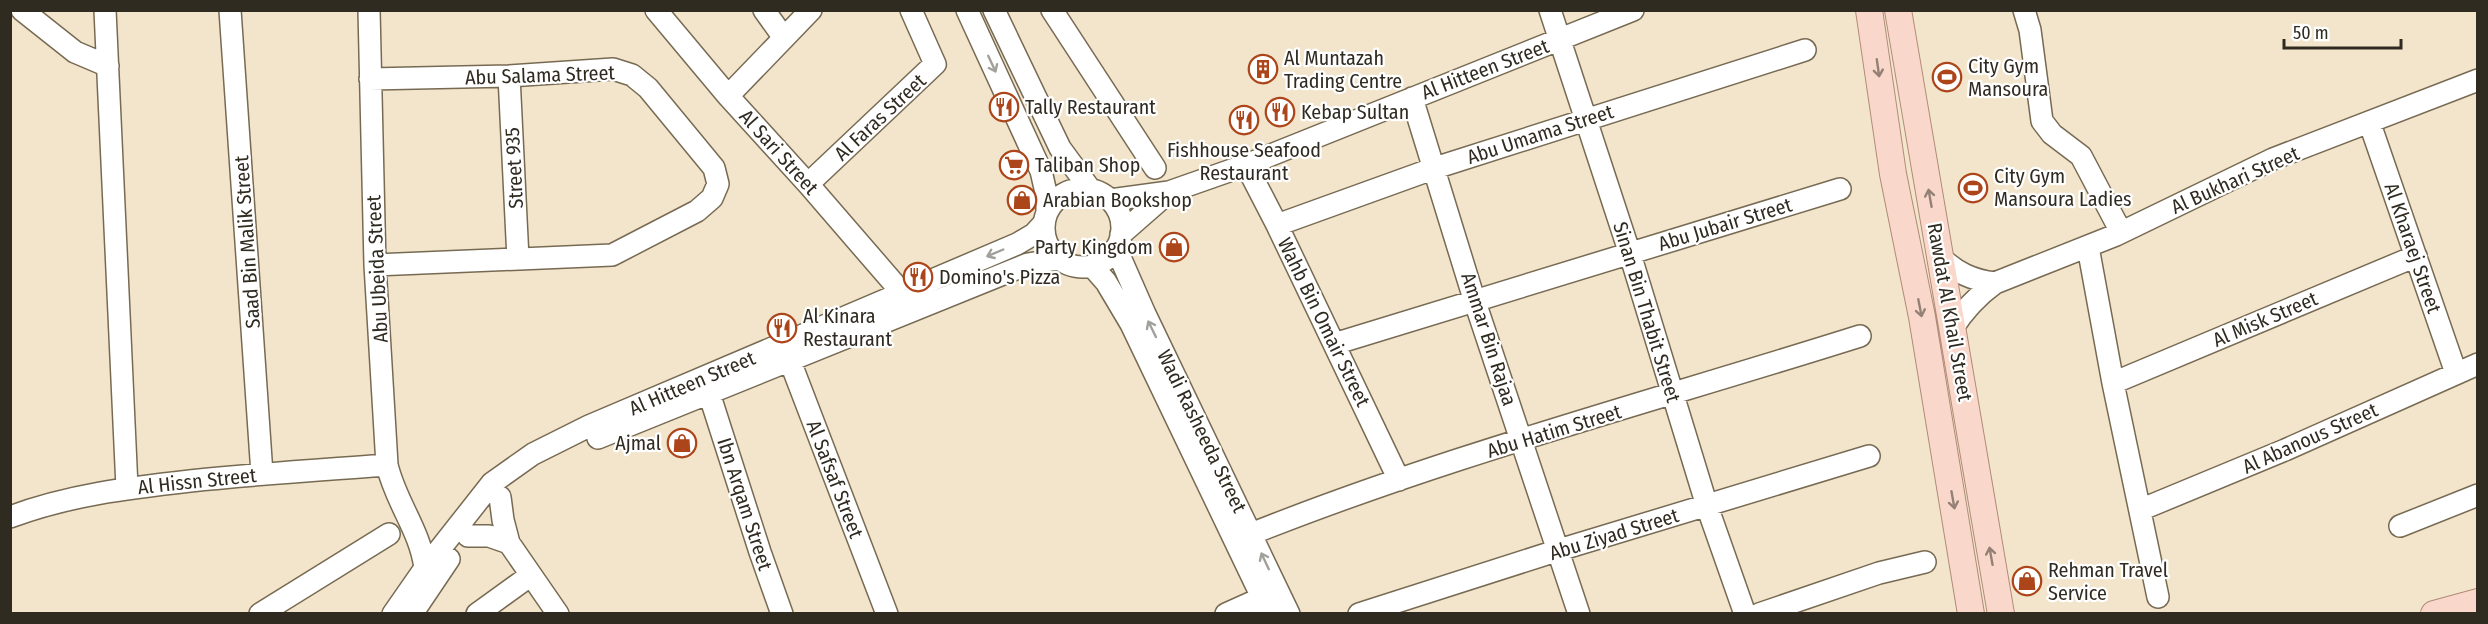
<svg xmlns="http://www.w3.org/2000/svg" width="2488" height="624" viewBox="0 0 2488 624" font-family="'Fira Sans Condensed',sans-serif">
<rect width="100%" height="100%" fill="#f3e5cb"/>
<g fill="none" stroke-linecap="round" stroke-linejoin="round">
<g stroke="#776a53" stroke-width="24">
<path id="minor" d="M 22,10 L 75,52 L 108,66
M 105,10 L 127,488
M 230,10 L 262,474
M 369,10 L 375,265 L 387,465 C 396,503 420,530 425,568
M 656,10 L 728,96 L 808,184 L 910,302
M 764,10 L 784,38
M 967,10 L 1041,171 L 1047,197 L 1047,212
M 994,10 L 1060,148 L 1090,189
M 1052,10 L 1155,168
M 1550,10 L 1630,254 L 1707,506 L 1745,614
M 2024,10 L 2030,30 L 2042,121 L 2052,134 L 2081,156 L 2121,232
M 509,76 L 518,259
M 370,79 L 509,76 L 613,69 L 632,75 L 648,88 L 714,168 L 718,184 L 712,198 L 697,211 L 612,255 L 375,265
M 728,96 L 811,10
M 1412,98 L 1474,299 L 1579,614
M 2370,124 L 2456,373
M 1246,165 L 1277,225 L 1399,480
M 808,184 L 935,64 L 911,10
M1044 228a39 39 0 1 1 78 0a39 39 0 1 1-78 0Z
M 1110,200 L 1169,192 L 1246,165 L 1633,10
M 1277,225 L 1435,168 L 1805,50
M 1121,234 L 1169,192
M 2088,247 L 2113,383 L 2158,597
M 1116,248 L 1145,314 L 1289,614
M 1940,257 C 1957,273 1972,280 1995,283
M 1092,266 L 1106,282 L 1131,324 L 1270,614
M 1952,329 C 1964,310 1977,296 1995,283 L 2116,235 L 2273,159 L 2478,80
M 1334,344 L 1840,189
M 785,348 L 887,614
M 2113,383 L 2416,256
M 709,393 L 760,552 L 782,614
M 598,438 L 1028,264 L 1058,259
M 500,497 L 503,520 L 509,543 L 558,614
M 2140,510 L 2285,450 L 2478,364
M 10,517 C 69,495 128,488 190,481 C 255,474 321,470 387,465
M 2400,526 L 2478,495
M 468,536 L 489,536 L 509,543
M 1236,540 C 1438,458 1651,402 1860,336
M 260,614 L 389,534
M 393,614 L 425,568 L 492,483 L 533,454 L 589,426 L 1017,244 L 1034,234 L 1044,223
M 412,614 L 449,559
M 477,614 L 531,575
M 1226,614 L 1275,592
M 1359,614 L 1559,550 L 1869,456
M 1759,614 L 1879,573 L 1925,562"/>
</g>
<g stroke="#b08a78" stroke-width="28">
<path id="major" d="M 1869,10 L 1893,174 L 1922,317 L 1971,614
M 1898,10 L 2001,614
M 2434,614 L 2478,602"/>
</g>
<use href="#minor" stroke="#fff" stroke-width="21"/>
<use href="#major" stroke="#f9d7ca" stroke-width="26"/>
</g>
<defs><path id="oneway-shaft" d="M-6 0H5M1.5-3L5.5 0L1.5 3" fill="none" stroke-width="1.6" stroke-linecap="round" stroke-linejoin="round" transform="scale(1.5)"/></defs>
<g stroke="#a2a09b">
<use href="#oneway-shaft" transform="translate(992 64) rotate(65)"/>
<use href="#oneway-shaft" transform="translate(995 253) rotate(157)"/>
<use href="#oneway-shaft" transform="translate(1152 329) rotate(-116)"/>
<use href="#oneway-shaft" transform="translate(1265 561) rotate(-115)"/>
</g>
<g stroke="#948176">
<use href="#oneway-shaft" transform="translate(1878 68) rotate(82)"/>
<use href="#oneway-shaft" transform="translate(1930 198) rotate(-100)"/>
<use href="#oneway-shaft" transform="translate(1920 308) rotate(79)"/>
<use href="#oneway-shaft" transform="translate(1953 500) rotate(80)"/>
<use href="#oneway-shaft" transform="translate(1991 556) rotate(-100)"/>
</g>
<defs>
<g id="building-ring" transform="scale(1.5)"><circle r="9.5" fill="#fff" stroke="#ac461a" stroke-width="1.5"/><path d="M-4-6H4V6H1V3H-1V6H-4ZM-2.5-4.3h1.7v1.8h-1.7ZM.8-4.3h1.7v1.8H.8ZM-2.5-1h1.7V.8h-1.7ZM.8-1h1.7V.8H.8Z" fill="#ac461a"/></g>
<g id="stadium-ring" transform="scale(1.5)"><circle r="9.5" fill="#fff" stroke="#ac461a" stroke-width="1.5"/><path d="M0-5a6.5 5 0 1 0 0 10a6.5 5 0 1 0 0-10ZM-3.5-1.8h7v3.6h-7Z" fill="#ac461a"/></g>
<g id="restaurant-ring" transform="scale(1.5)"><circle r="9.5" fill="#fff" stroke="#ac461a" stroke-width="1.5"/><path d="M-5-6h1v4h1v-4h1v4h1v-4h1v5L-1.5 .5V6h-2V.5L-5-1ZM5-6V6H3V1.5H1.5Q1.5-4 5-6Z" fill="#ac461a"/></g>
<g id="supermarket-ring" transform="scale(1.5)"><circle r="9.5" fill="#fff" stroke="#ac461a" stroke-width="1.5"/><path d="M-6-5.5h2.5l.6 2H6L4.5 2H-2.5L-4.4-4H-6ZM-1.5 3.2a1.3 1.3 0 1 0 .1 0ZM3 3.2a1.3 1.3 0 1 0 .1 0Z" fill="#ac461a"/></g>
<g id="shop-ring" transform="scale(1.5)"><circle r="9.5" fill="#fff" stroke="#ac461a" stroke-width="1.5"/><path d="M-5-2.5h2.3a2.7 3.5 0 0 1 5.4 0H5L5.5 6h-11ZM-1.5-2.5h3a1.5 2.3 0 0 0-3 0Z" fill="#ac461a"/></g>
</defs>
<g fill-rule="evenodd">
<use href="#building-ring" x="1263" y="69"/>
<use href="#stadium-ring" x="1947" y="77"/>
<use href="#restaurant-ring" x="1004" y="107"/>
<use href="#restaurant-ring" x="1280" y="112"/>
<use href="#restaurant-ring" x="1244" y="120"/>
<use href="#supermarket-ring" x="1014" y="165"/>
<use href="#stadium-ring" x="1973" y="188"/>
<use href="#shop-ring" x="1022" y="200"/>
<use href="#shop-ring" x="1174" y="247"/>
<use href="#restaurant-ring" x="918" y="277"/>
<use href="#restaurant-ring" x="782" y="328"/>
<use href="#shop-ring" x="682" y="443"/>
<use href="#shop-ring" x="2027" y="581"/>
</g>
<g text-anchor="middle" stroke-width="4.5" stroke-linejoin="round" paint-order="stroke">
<g font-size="20" fill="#302b21" stroke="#fff" text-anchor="start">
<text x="1284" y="65">Al Muntazah<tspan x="1284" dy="23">Trading Centre</tspan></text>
<text x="1968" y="73">City Gym<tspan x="1968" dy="23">Mansoura</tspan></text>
<text x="1025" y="114">Tally Restaurant</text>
<text x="1301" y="119">Kebap Sultan</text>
<text x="1244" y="157" text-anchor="middle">Fishhouse Seafood<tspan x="1244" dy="23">Restaurant</tspan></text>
<text x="1035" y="172">Taliban Shop</text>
<text x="1994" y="183">City Gym<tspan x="1994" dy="23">Mansoura Ladies</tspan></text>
<text x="1043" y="207">Arabian Bookshop</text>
<text x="1153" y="254" text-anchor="end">Party Kingdom</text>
<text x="939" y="284">Domino's Pizza</text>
<text x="803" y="323">Al Kinara<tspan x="803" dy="23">Restaurant</tspan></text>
<text x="661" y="450" text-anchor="end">Ajmal</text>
<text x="2048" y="577">Rehman Travel<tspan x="2048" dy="23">Service</tspan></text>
</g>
<g font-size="20" fill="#302b21" stroke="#fff">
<text transform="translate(1485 69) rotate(-21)" y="7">Al Hitteen Street</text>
<text transform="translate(540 75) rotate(-2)" y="7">Abu Salama Street</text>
<text transform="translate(880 117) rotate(-43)" y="7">Al Faras Street</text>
<text transform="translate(1540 134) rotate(-18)" y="7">Abu Umama Street</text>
<text transform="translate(779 152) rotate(48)" y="7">Al Sari Street</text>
<text transform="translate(514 168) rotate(-93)" y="7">Street 935</text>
<text transform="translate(2235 180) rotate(-24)" y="7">Al Bukhari Street</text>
<text transform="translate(1725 224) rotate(-17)" y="7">Abu Jubair Street</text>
<text transform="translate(247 242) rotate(-94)" y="7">Saad Bin Malik Street</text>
<text transform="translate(2413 248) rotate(71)" y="7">Al Kharaej Street</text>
<text transform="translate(377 269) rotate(-93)" y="7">Abu Ubeida Street</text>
<text transform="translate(1647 312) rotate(73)" y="7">Sinan Bin Thabit Street</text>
<text transform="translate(1950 312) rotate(80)" y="7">Rawdat Al Khail Street</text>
<text transform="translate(2265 319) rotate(-23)" y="7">Al Misk Street</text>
<text transform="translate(1324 322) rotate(64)" y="7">Wahb Bin Omair Street</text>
<text transform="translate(1489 339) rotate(72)" y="7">Ammar Bin Rajaa</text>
<text transform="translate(692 383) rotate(-23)" y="7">Al Hitteen Street</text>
<text transform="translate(1202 431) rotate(64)" y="7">Wadi Rasheeda Street</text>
<text transform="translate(1554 431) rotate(-17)" y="7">Abu Hatim Street</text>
<text transform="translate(2310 438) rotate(-24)" y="7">Al Abanous Street</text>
<text transform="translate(835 479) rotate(69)" y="7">Al Safsaf Street</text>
<text transform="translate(197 481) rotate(-6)" y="7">Al Hissn Street</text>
<text transform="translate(745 504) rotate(72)" y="7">Ibn Arqam Street</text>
<text transform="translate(1614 534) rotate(-17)" y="7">Abu Ziyad Street</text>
</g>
</g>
<rect width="2488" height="624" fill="none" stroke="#302b21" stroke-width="24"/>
<path d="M2284 39v9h117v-9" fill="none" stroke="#302b21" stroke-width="3"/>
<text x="2293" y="39" font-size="18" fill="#302b21" stroke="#ffffff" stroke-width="4.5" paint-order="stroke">50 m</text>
</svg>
